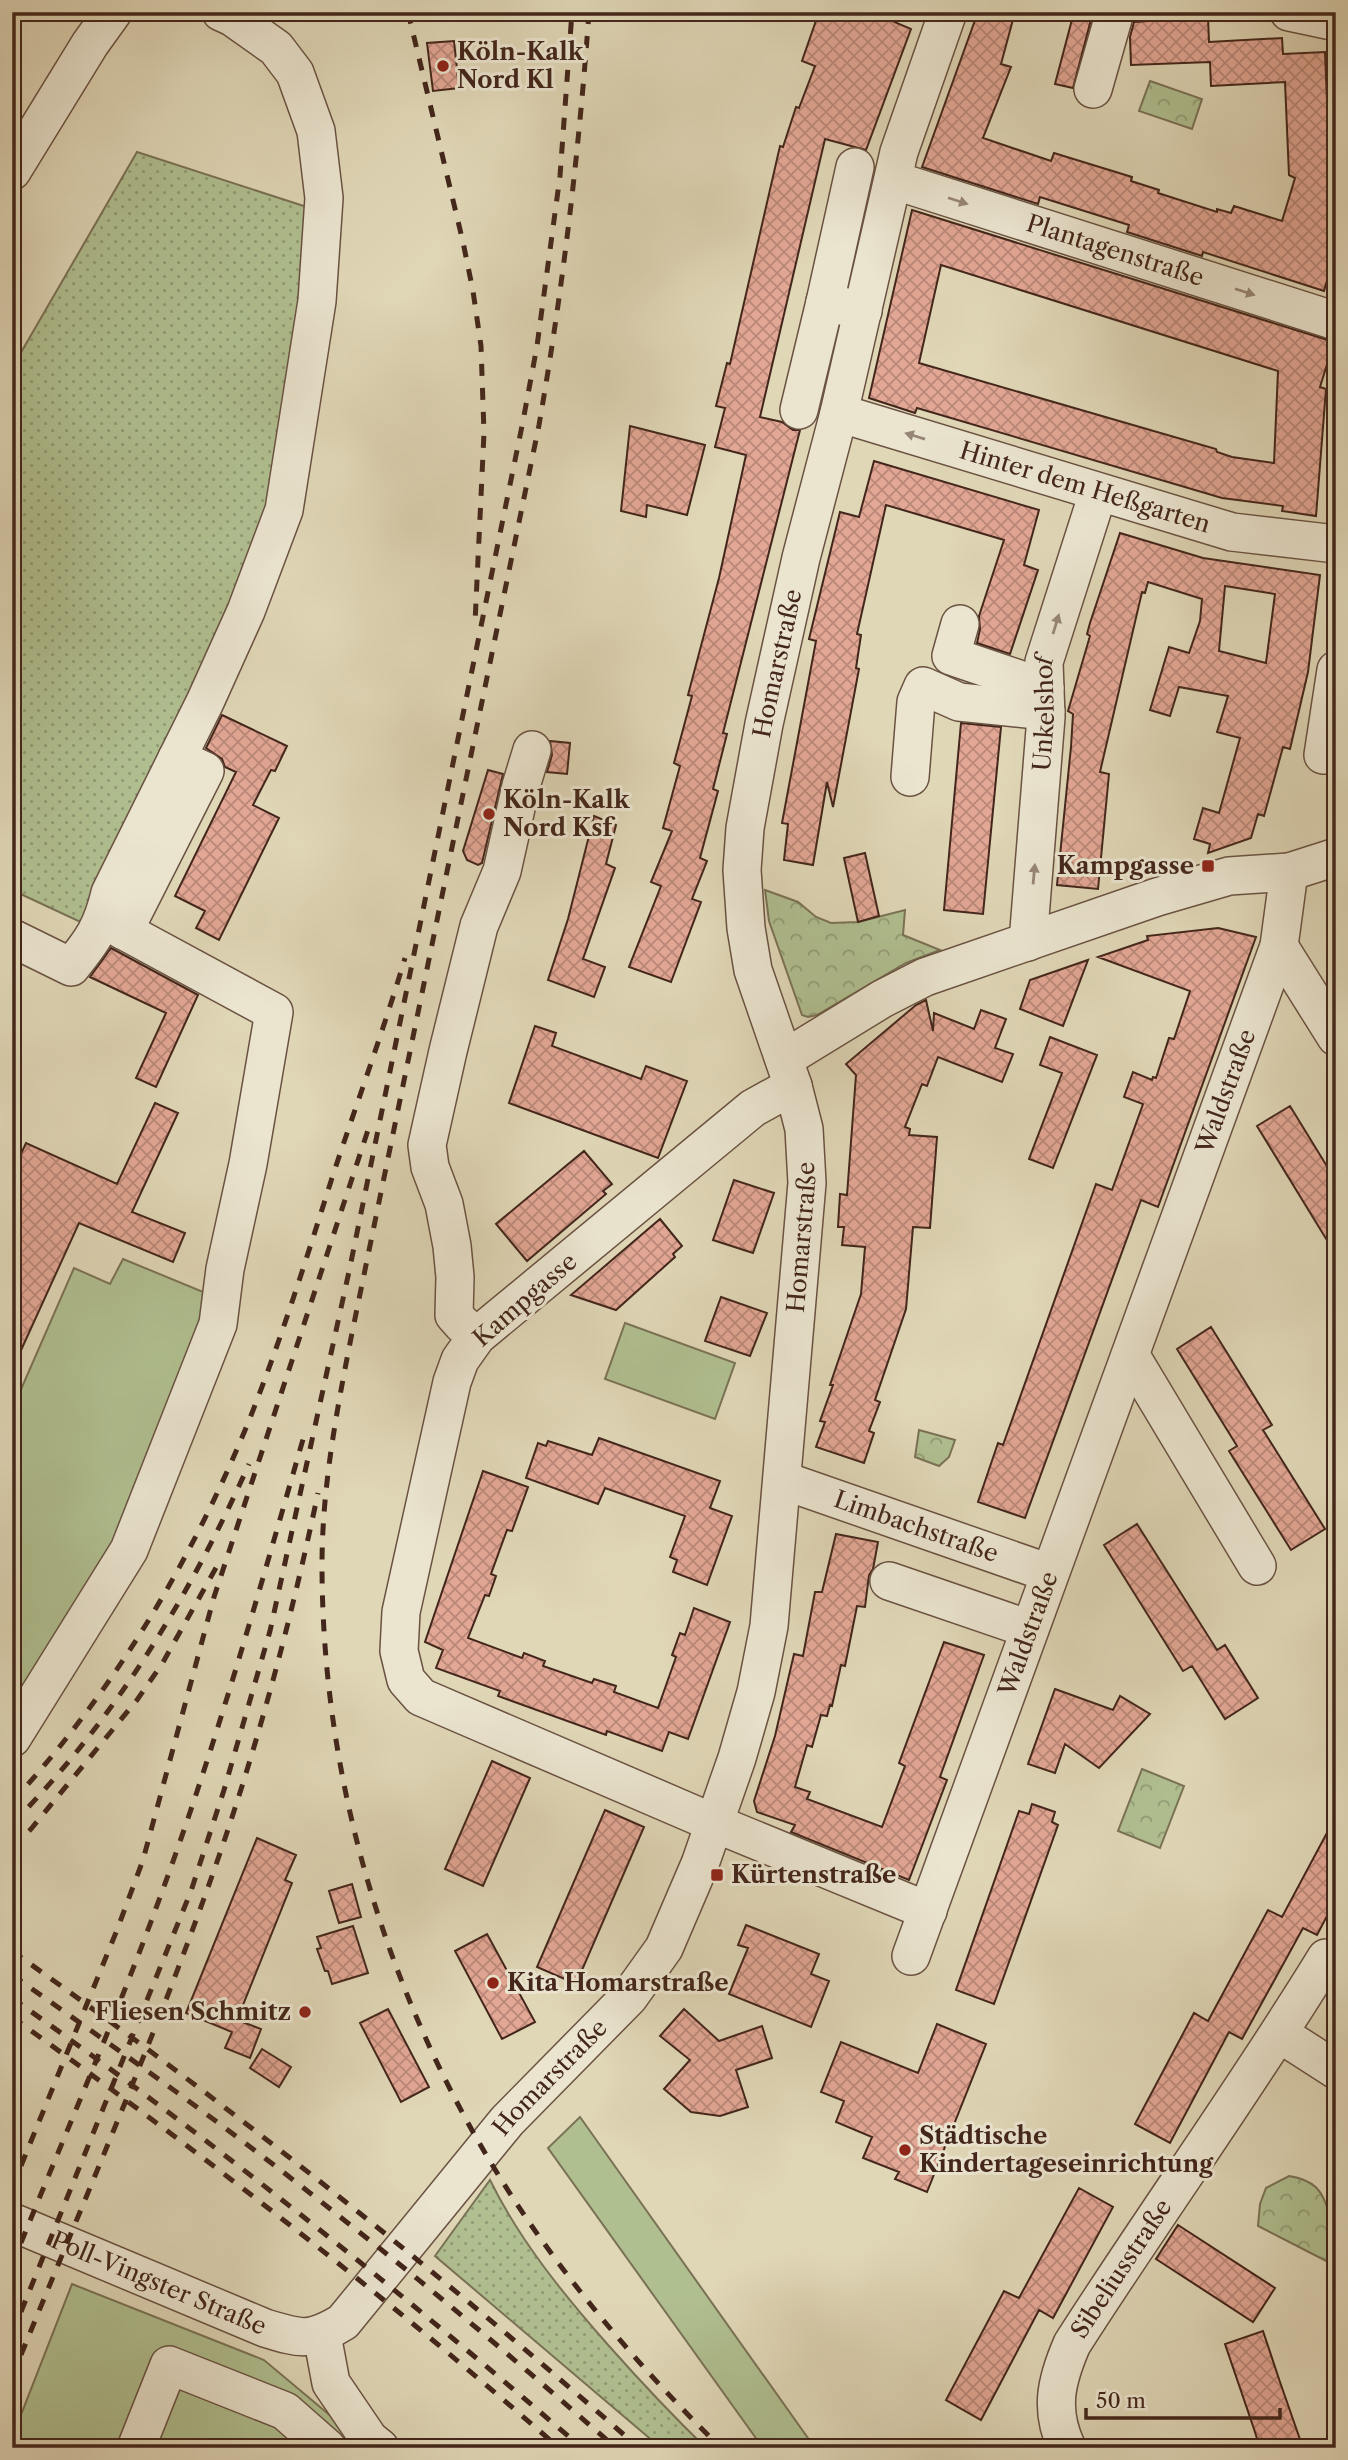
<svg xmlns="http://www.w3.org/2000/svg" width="1348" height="2460" viewBox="0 0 1348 2460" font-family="'Libre Caslon Text',serif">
<defs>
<pattern id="grass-dots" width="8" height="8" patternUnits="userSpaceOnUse" patternTransform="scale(1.75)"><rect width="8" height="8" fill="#b0bf90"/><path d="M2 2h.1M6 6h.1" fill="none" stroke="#919b75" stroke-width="1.8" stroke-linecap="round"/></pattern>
<pattern id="park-crowns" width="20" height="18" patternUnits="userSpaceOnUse" patternTransform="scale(1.75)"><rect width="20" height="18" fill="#b0bf90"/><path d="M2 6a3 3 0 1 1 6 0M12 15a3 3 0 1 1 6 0" fill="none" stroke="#919b75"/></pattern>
<pattern id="building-cross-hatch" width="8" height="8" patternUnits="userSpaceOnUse" patternTransform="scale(1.75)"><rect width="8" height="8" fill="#e3a795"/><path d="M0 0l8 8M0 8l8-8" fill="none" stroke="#ba8879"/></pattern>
</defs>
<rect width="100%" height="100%" fill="#e0d7b7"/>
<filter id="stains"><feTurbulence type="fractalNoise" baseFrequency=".00286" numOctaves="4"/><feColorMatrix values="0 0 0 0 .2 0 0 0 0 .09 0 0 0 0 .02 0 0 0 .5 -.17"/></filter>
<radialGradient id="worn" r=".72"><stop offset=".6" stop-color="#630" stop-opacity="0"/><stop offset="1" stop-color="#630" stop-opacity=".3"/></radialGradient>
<path fill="url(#grass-dots)" stroke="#7a7256" stroke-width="2" d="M 137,152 L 313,209 L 265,536 L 89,926 L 12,890 L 12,368 Z
M 490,2180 C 520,2241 564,2295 609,2346 C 640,2381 672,2415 706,2448 L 661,2448 L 435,2256 Z"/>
<path fill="url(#park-crowns)" stroke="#7a7256" stroke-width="2" d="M 1150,81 L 1202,99 L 1192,129 L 1139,111 Z
M 765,890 L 798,902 L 816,917 L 831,923 L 858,922 L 905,910 L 903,935 L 940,950 L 906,963 L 817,1015 L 808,1017 L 802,1015 L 769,921 Z
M 919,1430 L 955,1440 L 949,1457 L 939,1466 L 915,1457 Z
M 1142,1769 L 1184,1786 L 1160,1848 L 1118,1831 Z
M 1289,2176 C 1314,2180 1323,2190 1329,2214 L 1336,2215 L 1336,2266 L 1258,2226 L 1260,2204 L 1266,2188 Z"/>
<path fill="#b0bf90" stroke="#7a7256" stroke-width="2" d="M 123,1259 L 213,1296 L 119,1544 L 12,1714 L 12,1410 L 74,1268 L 110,1284 Z
M 625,1323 L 735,1363 L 715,1419 L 605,1379 Z
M 580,2117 L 815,2448 L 763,2448 L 548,2148 Z
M 72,2284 L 264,2360 L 369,2448 L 12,2448 L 12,2438 Z"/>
<path fill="url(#building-cross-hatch)" stroke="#43261b" stroke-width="2" fill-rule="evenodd" d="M 819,12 L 894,12 L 892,21 L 911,29 L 866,150 L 825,139 L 760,417 L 782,422 L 793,430 L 800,430 L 723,733 L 727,734 L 713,789 L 718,791 L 700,858 L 707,861 L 692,899 L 701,902 L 671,982 L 629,967 L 661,886 L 651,882 L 672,831 L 663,828 L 680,766 L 674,763 L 692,696 L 688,695 L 719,578 L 746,455 L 715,447 L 725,408 L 716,406 L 727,363 L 730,364 L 780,146 L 783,147 L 796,107 L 799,108 L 815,66 L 802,61 Z
M 978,12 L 1015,12 L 1001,64 L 1011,67 L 983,138 L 1051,161 L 1054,153 L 1132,177 L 1131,181 L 1159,190 L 1158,193 L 1217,212 L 1217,209 L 1231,213 L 1234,206 L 1282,221 L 1295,178 L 1289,175 L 1285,82 L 1211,86 L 1210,62 L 1131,65 L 1130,37 L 1134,22 L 1208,17 L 1209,42 L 1282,38 L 1283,54 L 1325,52 L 1328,124 L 1333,124 L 1336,220 L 1332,234 L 1336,236 L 1336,249 L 1324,291 L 1203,252 L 1202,256 L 1127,232 L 1129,225 L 1040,197 L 1038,204 L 922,167 Z
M 1074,12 L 1093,12 L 1073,88 L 1055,84 Z
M 454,41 L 459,88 L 433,91 L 427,43 Z
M 912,210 L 1334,342 L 1320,387 L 1326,389 L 1316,516 L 1282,511 L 1283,506 L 1222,498 L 917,408 L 915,413 L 869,398 ZM 941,265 L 1278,371 L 1274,463 L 1232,457 L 1217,452 L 1216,449 L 919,363 Z
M 630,426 L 705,445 L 687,515 L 647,505 L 646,517 L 621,511 Z
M 874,461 L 1039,510 L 1024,565 L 1038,570 L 1010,654 L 977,643 L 980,629 L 979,616 L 1004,540 L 886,505 L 857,634 L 861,635 L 856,668 L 859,669 L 833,807 L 827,782 L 813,865 L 784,860 L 788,824 L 782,823 L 816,641 L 809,639 L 840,512 L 859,517 Z
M 1120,533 L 1203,558 L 1320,575 L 1308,672 L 1290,749 L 1283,747 L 1264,816 L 1258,814 L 1251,838 L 1208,853 L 1210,844 L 1194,839 L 1203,808 L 1219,813 L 1240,738 L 1217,732 L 1228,696 L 1179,687 L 1170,716 L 1150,710 L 1169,647 L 1189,653 L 1200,621 L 1202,599 L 1148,582 L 1145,593 L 1142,592 L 1100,772 L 1109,774 L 1098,889 L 1057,885 L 1071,747 L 1073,714 L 1068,711 L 1090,636 L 1087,634 L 1090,623 ZM 1225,586 L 1275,594 L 1266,663 L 1219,651 Z
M 222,715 L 287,746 L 275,771 L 271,770 L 253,805 L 279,818 L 219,940 L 196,928 L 205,911 L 175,896 L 236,772 L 225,767 L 222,759 L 206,748 Z
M 961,723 L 1001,727 L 983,914 L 944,910 Z
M 550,741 L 570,743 L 567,774 L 547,772 L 552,755 Z
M 488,770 L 503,774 L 482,863 L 478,865 L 467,860 L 463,851 Z
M 594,816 L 616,825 L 606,864 L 615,868 L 583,959 L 605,967 L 594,997 L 548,980 L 568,919 Z
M 865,853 L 879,916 L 858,922 L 844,858 Z
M 1218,928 L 1256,937 L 1158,1207 L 1141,1200 L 1025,1518 L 978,1502 L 998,1443 L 1003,1445 L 1096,1184 L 1112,1190 L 1143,1104 L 1124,1097 L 1133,1072 L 1152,1080 L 1153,1077 L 1156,1078 L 1169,1038 L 1174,1039 L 1190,991 L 1098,957 L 1148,940 L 1147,936 Z
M 111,948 L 198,995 L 156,1087 L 136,1078 L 166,1013 L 90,977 Z
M 1088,960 L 1063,1026 L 1020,1009 L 1030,980 Z
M 926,1000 L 933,1031 L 934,1013 L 974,1029 L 981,1010 L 1006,1019 L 995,1048 L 1013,1054 L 1002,1082 L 938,1057 L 927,1086 L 922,1084 L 905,1127 L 910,1129 L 909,1135 L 937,1137 L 930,1228 L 913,1227 L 906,1309 L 875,1400 L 880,1402 L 869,1431 L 874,1433 L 864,1463 L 816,1447 L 825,1422 L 820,1421 L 833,1385 L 830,1385 L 861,1294 L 865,1247 L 842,1245 L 844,1227 L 838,1227 L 840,1194 L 847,1195 L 856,1075 L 846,1064 L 916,1005 Z
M 535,1026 L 556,1033 L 552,1046 L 641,1079 L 646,1066 L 687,1081 L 658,1158 L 509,1103 Z
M 1050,1037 L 1097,1055 L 1053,1168 L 1029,1159 L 1062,1073 L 1040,1065 Z
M 155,1103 L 178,1113 L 132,1212 L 185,1233 L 173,1262 L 79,1223 L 12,1370 L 12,1173 L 26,1143 L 117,1184 Z
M 1290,1106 L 1336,1181 L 1336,1255 L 1257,1126 Z
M 584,1151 L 612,1184 L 603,1191 L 606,1194 L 527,1261 L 496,1224 Z
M 734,1180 L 774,1193 L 753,1253 L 713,1240 Z
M 660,1219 L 682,1246 L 673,1254 L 675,1257 L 616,1310 L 571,1295 Z
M 721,1297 L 767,1313 L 750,1356 L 705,1341 Z
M 1211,1327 L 1272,1425 L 1263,1430 L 1325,1529 L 1291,1550 L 1229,1451 L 1237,1446 L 1177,1349 Z
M 599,1438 L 720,1481 L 710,1508 L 732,1516 L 707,1585 L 673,1572 L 677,1560 L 670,1557 L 685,1516 L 605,1488 L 598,1504 L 526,1478 L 538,1443 L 546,1446 L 548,1441 L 592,1455 Z
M 483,1471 L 528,1487 L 512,1531 L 507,1530 L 491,1574 L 496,1576 L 489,1596 L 485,1595 L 468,1638 L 522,1658 L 524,1653 L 545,1661 L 543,1666 L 592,1683 L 594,1679 L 616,1686 L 614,1692 L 658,1708 L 676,1657 L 672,1655 L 680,1633 L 685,1635 L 694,1608 L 730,1622 L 688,1739 L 669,1732 L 662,1751 L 607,1731 L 606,1735 L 498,1696 L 500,1691 L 436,1668 L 443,1650 L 425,1642 Z
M 1137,1524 L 1217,1650 L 1225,1645 L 1258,1698 L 1225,1719 L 1192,1666 L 1183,1671 L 1104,1545 Z
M 836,1534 L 878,1542 L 873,1569 L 869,1575 L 865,1607 L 857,1606 L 845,1666 L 841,1665 L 832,1706 L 830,1705 L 827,1716 L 821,1715 L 812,1747 L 807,1745 L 795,1787 L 810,1792 L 807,1799 L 882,1827 L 905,1766 L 899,1763 L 944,1642 L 984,1655 L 940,1777 L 947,1780 L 909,1880 L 791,1832 L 795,1825 L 757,1812 L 754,1801 L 775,1736 L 794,1654 L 803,1656 L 815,1592 L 822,1592 Z
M 1055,1689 L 1113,1710 L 1120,1696 L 1150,1714 L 1099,1768 L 1065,1744 L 1055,1773 L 1028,1764 Z
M 492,1761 L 530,1778 L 483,1886 L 445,1869 Z
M 1032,1804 L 1055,1812 L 1052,1822 L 1058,1825 L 994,2004 L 956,1990 L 1019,1811 L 1029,1814 Z
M 605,1810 L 644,1827 L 576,1984 L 537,1967 Z
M 1336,1816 L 1336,1899 L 1317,1935 L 1303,1928 L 1242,2039 L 1229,2032 L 1170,2143 L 1135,2124 L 1194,2013 L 1208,2021 L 1268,1910 L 1282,1917 Z
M 257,1838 L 296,1855 L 285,1880 L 292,1883 L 237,2020 L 261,2029 L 250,2058 L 225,2048 L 232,2032 L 186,2013 Z
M 352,1884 L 361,1917 L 339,1923 L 329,1891 Z
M 746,1925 L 819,1954 L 811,1974 L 829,1981 L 811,2027 L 729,1994 L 748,1948 L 738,1945 Z
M 353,1926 L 368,1973 L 332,1984 L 328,1971 L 325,1971 L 317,1949 L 321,1948 L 317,1937 Z
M 487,1934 L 535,2022 L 502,2039 L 455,1951 Z
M 388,2009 L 429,2087 L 401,2102 L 360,2023 Z
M 684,2009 L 719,2041 L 762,2026 L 772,2058 L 736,2070 L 748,2107 L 720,2116 L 691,2112 L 664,2089 L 690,2060 L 660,2036 Z
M 937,2024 L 986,2044 L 927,2192 L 895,2179 L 899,2172 L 863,2158 L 872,2137 L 836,2122 L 844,2101 L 821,2092 L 841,2042 L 918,2073 Z
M 262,2049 L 291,2067 L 279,2087 L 250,2068 Z
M 1079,2188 L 1113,2207 L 1053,2318 L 1039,2310 L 981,2420 L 946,2400 L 1004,2291 L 1019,2298 Z
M 1178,2225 L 1275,2288 L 1253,2322 L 1156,2259 Z
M 1263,2331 L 1280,2382 L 1303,2448 L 1260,2448 L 1254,2429 L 1225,2344 Z"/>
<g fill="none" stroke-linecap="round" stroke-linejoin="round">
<g stroke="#6a5242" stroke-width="40">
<g id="minor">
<path d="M 1289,12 L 1336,22"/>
<path d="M 1093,89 L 1115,12"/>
<path d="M 12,171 L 90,44 L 113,12"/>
<path id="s1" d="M 893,180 L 1336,321"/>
<path d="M 825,302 L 855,167"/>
<path d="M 799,410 L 825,302 L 863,311"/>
<path id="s2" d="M 839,413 L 1232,532 L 1336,544"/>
<path d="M 960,624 L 951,656 L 1045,688"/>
<path d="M 1323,755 L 1336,670"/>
<path d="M 910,777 L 916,702 L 923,686 L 959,702 L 1046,711"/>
<path d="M 124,931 L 205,771 L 177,758"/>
<path d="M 12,938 L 71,967 C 93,940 102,927 110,893 L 205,702 L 246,611 L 284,510 L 317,301 L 324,198 L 316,131 L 295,73 L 276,48 L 232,17 L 221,12"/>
<path id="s3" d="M 1028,942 L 1046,717 L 1044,662 L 1098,493"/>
<path d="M 1279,946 L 1336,1037"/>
<path d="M 784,1059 L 882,999 L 925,977 L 1157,897 L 1229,876 L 1289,872 L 1336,857"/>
<path d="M 793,1086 L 753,1108 L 477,1336 L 460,1360 L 452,1382 L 401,1612 L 399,1651 L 406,1680 L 421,1697 L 714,1823 L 928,1911"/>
<path d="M 477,1336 L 462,1324 L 454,1315 L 455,1277 L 452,1246 L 444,1204 L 430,1167 L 427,1145 L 448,1051 L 479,926 L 502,871 L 521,786 L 532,750"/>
<path d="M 1131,1356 L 1257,1566"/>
<path id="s4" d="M 782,1480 L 1049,1573"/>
<path d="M 889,1581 L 1029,1629"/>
<path d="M 12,1738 L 129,1550 L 218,1324 L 225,1269 L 248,1164 L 274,1012 L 104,920"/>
<path id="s5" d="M 911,1956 L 1279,946 L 1289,872"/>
<path d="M 1280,2034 L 1336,2070"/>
<path id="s6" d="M 12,2222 L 265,2328 C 301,2339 310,2342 343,2322 L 507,2121 L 629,1997 L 664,1948 L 700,1864 L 737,1758 L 756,1692 L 769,1626 L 807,1183 L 804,1129 L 793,1086 L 753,970 L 746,928 L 742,870 L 745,828 L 764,724 L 801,558 L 839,413 L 899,152 L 948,12"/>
<path d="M 322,2335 L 331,2383 L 369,2439 L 380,2448"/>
<path d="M 136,2448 L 169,2365 L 285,2411 L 327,2448"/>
<path id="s7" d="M 1067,2448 C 1049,2410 1056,2381 1072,2344 C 1155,2214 1246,2089 1326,1958"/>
</g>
</g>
<use href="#minor" stroke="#ebe5d0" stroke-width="37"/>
<path stroke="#43261b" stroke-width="5" stroke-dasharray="12 12" stroke-linecap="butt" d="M 408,12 L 463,242 L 473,291 L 481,346 L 484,433 L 475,623
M 589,12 C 579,151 563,288 539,425 L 352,1333 C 337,1409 322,1487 322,1565 C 322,1812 407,2059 554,2257 C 604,2325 661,2389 721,2448
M 12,1802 C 114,1691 191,1562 248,1423 C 280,1343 306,1260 332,1178 C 356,1105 383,1032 405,958
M 12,1824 C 114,1721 190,1596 249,1464
M 12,1848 L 31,1829 L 137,1700 L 162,1664 L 217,1566
M 12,1951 C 230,2105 439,2272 639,2448
M 12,1975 C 125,2054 237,2134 344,2220 C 437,2293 527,2370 616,2448
M 12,1998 C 210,2138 399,2290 582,2448
M 12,2017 C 200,2152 385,2295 559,2448
M 12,2188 L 117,1930 L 143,1860 L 214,1597 L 369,1127
M 12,2265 C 61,2143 114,2023 159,1900 C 216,1746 260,1588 306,1429
M 12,2334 L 191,1891 L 224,1790 L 270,1631 L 350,1267 L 523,421 L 537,346 L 560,176 L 572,12
M 12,2377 C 82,2204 158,2032 219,1856 C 260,1737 292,1616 318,1493"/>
</g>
<defs><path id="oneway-solid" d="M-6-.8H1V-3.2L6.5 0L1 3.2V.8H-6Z" transform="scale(1.75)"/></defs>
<g fill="#978676">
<use href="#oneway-solid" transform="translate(958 201) rotate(18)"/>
<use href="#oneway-solid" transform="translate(1245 292) rotate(18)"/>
<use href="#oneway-solid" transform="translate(915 436) rotate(-163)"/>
<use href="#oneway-solid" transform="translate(1056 624) rotate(-73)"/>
<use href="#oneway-solid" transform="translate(1034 874) rotate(-85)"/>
</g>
<g fill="#8f2418" stroke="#ebe5d0" stroke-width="2.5">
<circle cx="443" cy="66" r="7"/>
<circle cx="489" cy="814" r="7"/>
<rect x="1201" y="859" width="14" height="14" rx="3.5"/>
<rect x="710" y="1868" width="14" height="14" rx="3.5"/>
<circle cx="493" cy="1983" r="7"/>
<circle cx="305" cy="2012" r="7"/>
<circle cx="905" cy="2150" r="7"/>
</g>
<g text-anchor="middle" stroke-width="6" stroke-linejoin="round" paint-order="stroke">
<g font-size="24" font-weight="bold" fill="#43261b" stroke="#ebe5d0" text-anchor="start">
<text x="457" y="60">Köln-Kalk<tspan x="457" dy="28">Nord Kl</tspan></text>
<text x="503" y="808">Köln-Kalk<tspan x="503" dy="28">Nord Ksf</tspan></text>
<text x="1194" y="874" text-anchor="end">Kampgasse</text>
<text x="731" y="1883">Kürtenstraße</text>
<text x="507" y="1991">Kita Homarstraße</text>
<text x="291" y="2020" text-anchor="end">Fliesen Schmitz</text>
<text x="919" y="2144">Städtische<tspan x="919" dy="28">Kindertageseinrichtung</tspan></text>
</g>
<g font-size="24" fill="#43261b" stroke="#ebe5d0">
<text dy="8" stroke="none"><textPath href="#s1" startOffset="233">Plantagenstraße</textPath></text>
<text dy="8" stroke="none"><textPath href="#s2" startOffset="257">Hinter dem Heßgarten</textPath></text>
<text dy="8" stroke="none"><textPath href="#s6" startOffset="2166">Homarstraße</textPath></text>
<text dy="8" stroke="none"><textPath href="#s3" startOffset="229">Unkelshof</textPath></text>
<text dy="8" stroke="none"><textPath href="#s5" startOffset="920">Waldstraße</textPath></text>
<text dy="8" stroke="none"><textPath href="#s6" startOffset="1580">Homarstraße</textPath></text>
<text transform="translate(525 1300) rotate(-41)" y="8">Kampgasse</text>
<text dy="8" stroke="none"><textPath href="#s4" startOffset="142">Limbachstraße</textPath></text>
<text dy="8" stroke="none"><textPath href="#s5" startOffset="343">Waldstraße</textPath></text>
<text dy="8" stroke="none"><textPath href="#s6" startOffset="677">Homarstraße</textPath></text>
<text dy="8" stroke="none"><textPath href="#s7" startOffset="198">Sibeliusstraße</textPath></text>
<text dy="8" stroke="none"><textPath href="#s6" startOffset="159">Poll-Vingster Straße</textPath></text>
</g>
</g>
<rect width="1348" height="2460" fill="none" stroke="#e0d7b7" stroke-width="42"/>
<rect x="14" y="14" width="1320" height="2432" fill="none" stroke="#43261b" stroke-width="3.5"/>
<rect x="21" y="21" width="1306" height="2418" fill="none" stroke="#43261b" stroke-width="2"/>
<path d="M1086 2408v10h194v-10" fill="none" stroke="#43261b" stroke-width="3.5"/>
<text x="1096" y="2408" font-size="21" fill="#43261b" stroke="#ebe5d0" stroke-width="5" paint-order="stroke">50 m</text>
<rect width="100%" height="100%" filter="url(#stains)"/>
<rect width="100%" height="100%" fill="url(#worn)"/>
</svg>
